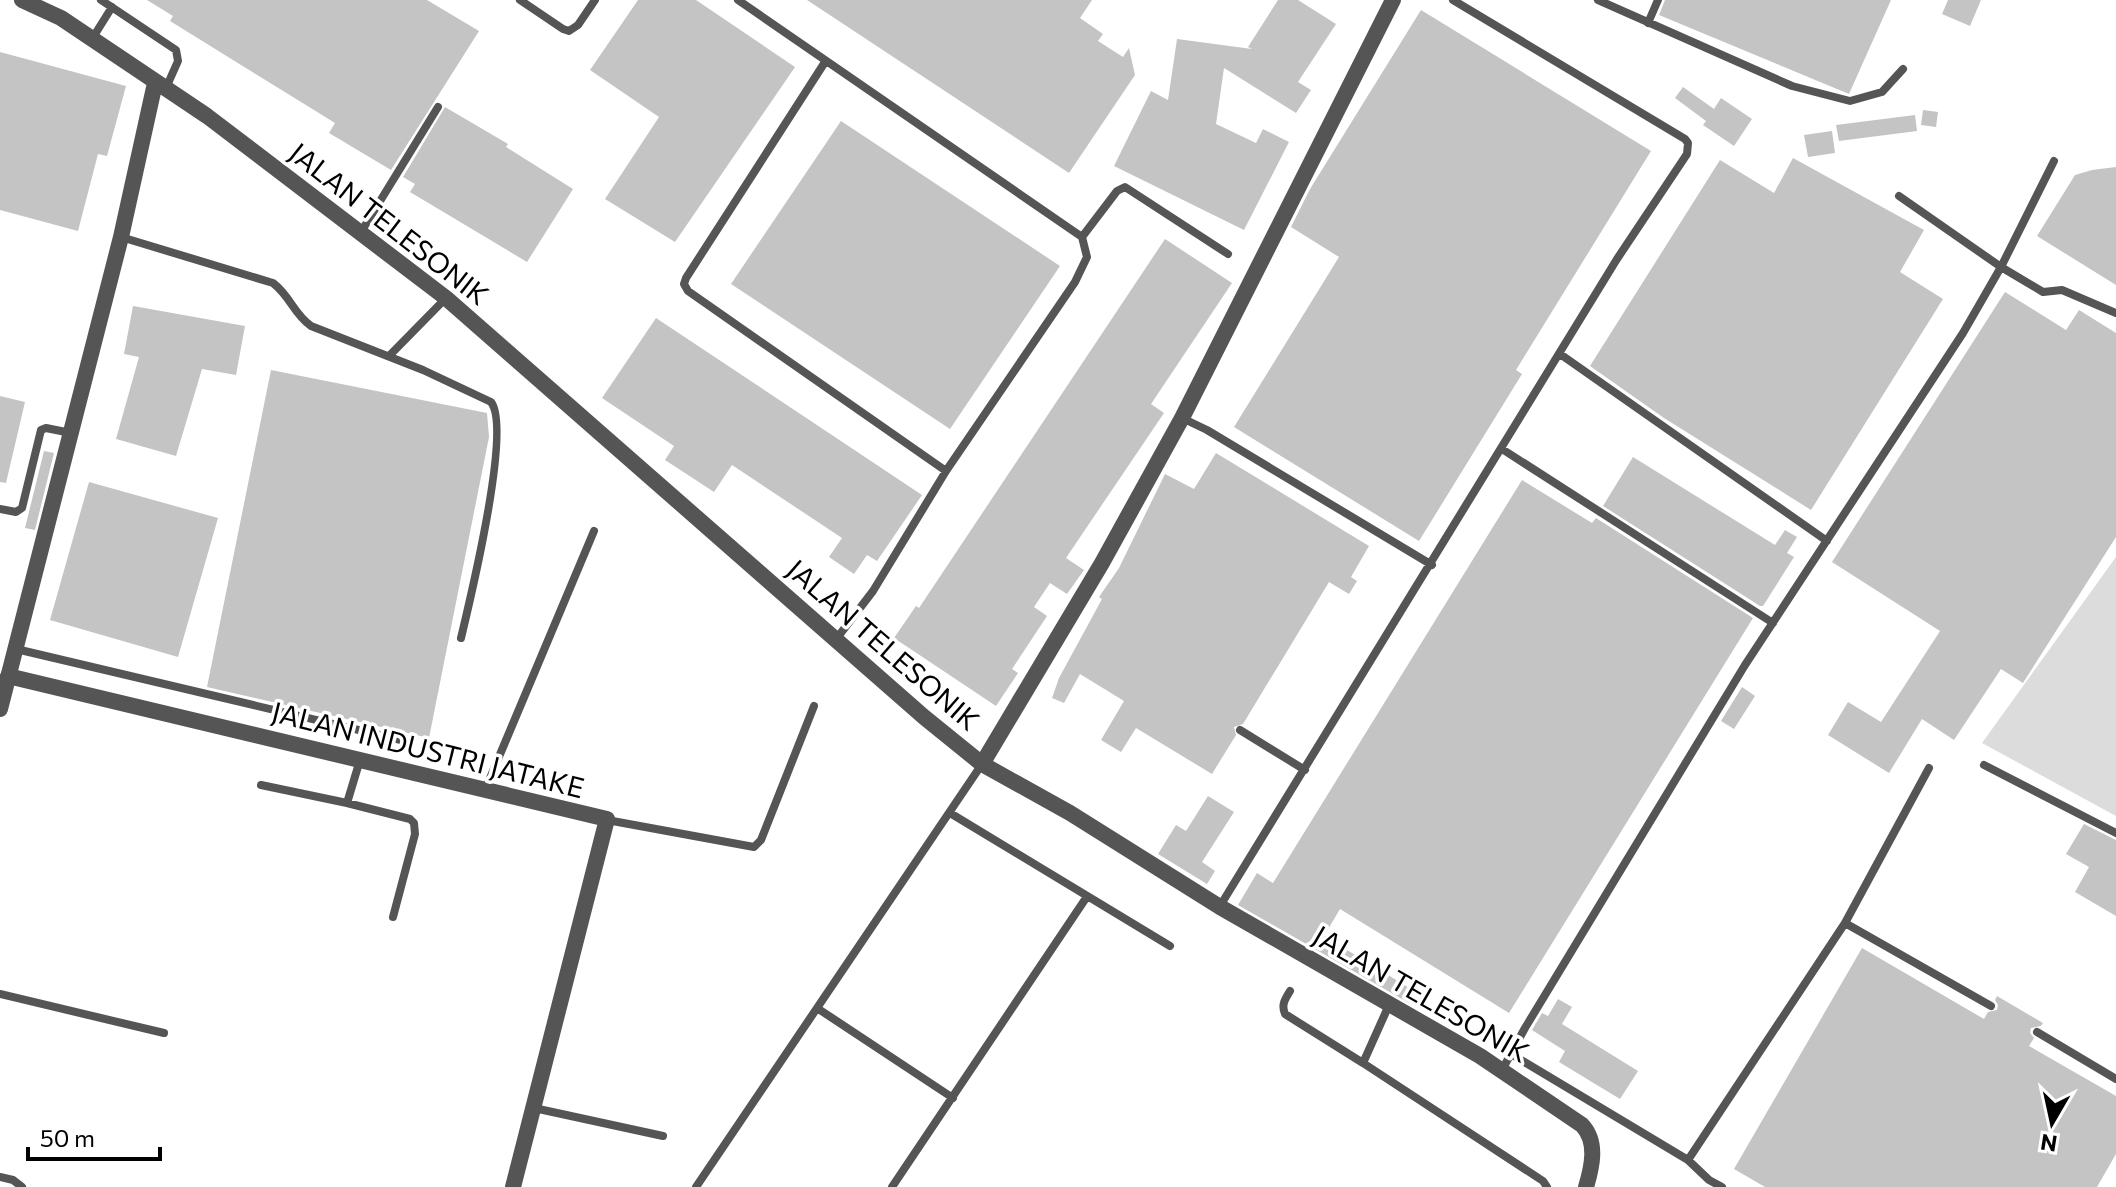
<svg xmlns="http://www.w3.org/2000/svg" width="2116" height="1187" viewBox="0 0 2116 1187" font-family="Commissioner,sans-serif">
<rect width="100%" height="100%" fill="#fff"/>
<path fill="#dcdcdc" d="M 2116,557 L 2116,816 L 1982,743 Z"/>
<path fill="#c4c4c4" d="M 147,0 L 427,0 L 479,31 L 391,170 L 329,133 L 335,123 L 170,21 L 173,16 Z
M 638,0 L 696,0 L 795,67 L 675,242 L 605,199 L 659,117 L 590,70 Z
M 807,0 L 1092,0 L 1080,18 L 1103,34 L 1098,41 L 1123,57 L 1129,48 L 1135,75 L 1069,173 Z
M 1278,0 L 1298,0 L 1336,24 L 1298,82 L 1311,90 L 1296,113 L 1224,68 L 1216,124 L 1256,143 L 1263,129 L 1289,142 L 1244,230 L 1114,166 L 1151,91 L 1168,100 L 1177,39 L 1252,49 L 1248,47 Z
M 1665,0 L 1891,0 L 1849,94 L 1659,15 Z
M 1948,0 L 1981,0 L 1970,26 L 1942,14 Z
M 1421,10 L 1651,151 L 1516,370 L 1522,374 L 1419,541 L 1234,427 L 1339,257 L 1291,227 L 1310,189 Z
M 0,52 L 126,86 L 107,156 L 98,154 L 78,231 L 0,210 Z
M 1683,87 L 1714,109 L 1721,98 L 1752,119 L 1734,146 L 1703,125 L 1706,121 L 1675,98 Z
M 445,107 L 508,144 L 506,147 L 573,189 L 527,262 L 410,192 L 415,184 L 403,177 Z
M 1923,110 L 1938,112 L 1936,127 L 1921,125 Z
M 1915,115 L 1917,131 L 1839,141 L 1836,125 Z
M 841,121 L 1060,266 L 950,429 L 731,284 Z
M 1832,131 L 1835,153 L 1808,157 L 1804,135 Z
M 1793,158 L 1924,230 L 1900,272 L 1943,299 L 1811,510 L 1664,418 L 1590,366 L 1720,160 L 1774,193 Z
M 2116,167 L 2116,285 L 2037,236 L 2075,175 L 2092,170 Z
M 1165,239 L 1232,283 L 1151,404 L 1164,413 L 1066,558 L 1084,570 L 1067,594 L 1050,583 L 1034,607 L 1047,616 L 1012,669 L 1018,673 L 996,706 L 894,638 L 916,606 L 919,608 Z
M 2005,292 L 2066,330 L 2079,310 L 2116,333 L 2116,537 L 2023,683 L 2001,669 L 1954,740 L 1922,719 L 1889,773 L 1828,735 L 1848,702 L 1881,722 L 1940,631 L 1832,562 Z
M 133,306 L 245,326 L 236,375 L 202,369 L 176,456 L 116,439 L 139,357 L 124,354 Z
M 656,318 L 922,495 L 877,561 L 867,555 L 854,574 L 829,557 L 842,538 L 732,465 L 714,492 L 665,460 L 674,446 L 602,398 Z
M 271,370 L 487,413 L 489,437 L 429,738 L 207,687 Z
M 0,396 L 25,402 L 6,483 L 0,482 Z
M 44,451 L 54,453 L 35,530 L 25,528 Z
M 1216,453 L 1369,546 L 1351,577 L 1357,581 L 1349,594 L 1329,582 L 1243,724 L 1234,727 L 1236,735 L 1212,774 L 1136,728 L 1121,752 L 1101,740 L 1124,701 L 1080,674 L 1064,703 L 1052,698 L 1059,678 L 1102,599 L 1099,597 L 1119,568 L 1165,474 L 1194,489 Z
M 1633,457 L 1775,545 L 1785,530 L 1797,537 L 1787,553 L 1794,557 L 1763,606 L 1760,606 L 1603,506 Z
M 1522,480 L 1592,523 L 1596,518 L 1753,618 L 1509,1013 L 1340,909 L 1324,936 L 1416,992 L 1409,1003 L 1238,905 L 1257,873 L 1273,883 Z
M 89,482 L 218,518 L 178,657 L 50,620 Z
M 1742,687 L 1755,696 L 1734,729 L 1721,721 Z
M 1208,796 L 1234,812 L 1202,862 L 1215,871 L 1207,884 L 1158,854 L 1176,825 L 1186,831 Z
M 2084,824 L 2116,840 L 2116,916 L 2075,892 L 2089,867 L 2066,854 Z
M 1862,948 L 1984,1019 L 1988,1012 L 1997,1010 L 1998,1005 L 1995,1000 L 1997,996 L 2043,1023 L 2041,1026 L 2031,1028 L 2030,1033 L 2034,1038 L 2029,1046 L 2116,1096 L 2116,1154 L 2097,1187 L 1765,1187 L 1734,1169 Z
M 1558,999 L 1572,1007 L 1562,1024 L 1638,1071 L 1620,1099 L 1559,1062 L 1565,1051 L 1532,1030 L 1542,1013 L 1548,1016 Z"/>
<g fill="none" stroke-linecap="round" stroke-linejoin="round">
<path stroke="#555" stroke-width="8" d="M 101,0 L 176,50 L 178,61 L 166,88
M 520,0 L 563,29 L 569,31 L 578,25 L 595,0
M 738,0 L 1082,237 L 1087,257 L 1075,282 L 946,471 L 873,591 L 837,638
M 1598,0 L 1792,86 L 1850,101 L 1882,92 L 1903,69
M 1648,23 L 1658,0
M 92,39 L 112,7
M 825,62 L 686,278 L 684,284 L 688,291 L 946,471
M 1899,196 L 2001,267 L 2054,161
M 361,232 L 438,107
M 121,237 L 273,283 C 291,297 293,313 311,326 L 423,370 L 491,402 C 512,429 470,600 461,638
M 1082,237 L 1117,191 L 1125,187 L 1228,254
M 1560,354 L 1827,541
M 389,356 L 446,298
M 1182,418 L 1207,430 L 1432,565
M 1502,449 L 1773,623
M 0,509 L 16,512 L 22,508 L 41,430 L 46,428 L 71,433
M 16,649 L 401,740
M 1240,730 L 1305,770
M 1984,765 L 2116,833
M 261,785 L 347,803 L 410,819 L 414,823 L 415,834 L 393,917
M 485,790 L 594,531
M 347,803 L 360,760
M 950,813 L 1170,946
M 607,820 L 754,847 L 761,840 L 814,706
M 1220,906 L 1617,259 L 1687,154 L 1688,143 L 1685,139 L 1453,0
M 1845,923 L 1991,1006
M 1290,991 C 1285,999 1281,1005 1285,1014 L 1363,1063
M 0,994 L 164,1033
M 1389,1005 L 1363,1063 L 1543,1181 L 1547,1187
M 817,1008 L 953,1098
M 2037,1032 L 2116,1079
M 1511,1054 L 1688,1160 L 1709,1180 L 1722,1187
M 1502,1070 L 1525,1028 L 1745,665 L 1963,333 L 2001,267 L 2043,292 L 2062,290 L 2116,313
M 534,1108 L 663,1136
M 1688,1160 L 1845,923 L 1929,768
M 0,1177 L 13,1180 L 22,1187
M 696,1187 L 982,764
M 892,1187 L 1086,898"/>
<path stroke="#555" stroke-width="16" d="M 8,676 L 607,819 L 513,1187
M 982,764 L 1102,563 L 1182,418 L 1393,0"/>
<path stroke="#555" stroke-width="16" d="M 22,0 L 61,18 L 207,116 L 446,298 L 924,717 L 982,764 L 1070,813 L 1220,907 L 1480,1056 L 1582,1125 C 1598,1142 1592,1167 1586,1187
M 0,709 L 121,237 L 155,83"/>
</g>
<g text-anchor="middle" stroke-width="7" stroke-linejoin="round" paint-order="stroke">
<g font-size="28" fill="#000" stroke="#fff">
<text transform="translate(389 224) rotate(38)" y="10">JALAN TELESONIK</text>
<text transform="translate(883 645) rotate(41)" y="10">JALAN TELESONIK</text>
<text transform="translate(428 750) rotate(14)" y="10">JALAN INDUSTRI JATAKE</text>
<text transform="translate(1421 994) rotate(30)" y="10">JALAN TELESONIK</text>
</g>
</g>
<g transform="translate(2052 1123) rotate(189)" stroke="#ffffff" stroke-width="6" paint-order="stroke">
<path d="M0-6L14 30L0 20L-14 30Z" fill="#000000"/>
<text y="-12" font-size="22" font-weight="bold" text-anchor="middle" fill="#000000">N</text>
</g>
<path d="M28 1147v12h132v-12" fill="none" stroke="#000000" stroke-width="4"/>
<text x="40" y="1147" font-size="24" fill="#000000" stroke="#ffffff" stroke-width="6" paint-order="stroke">50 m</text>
</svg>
